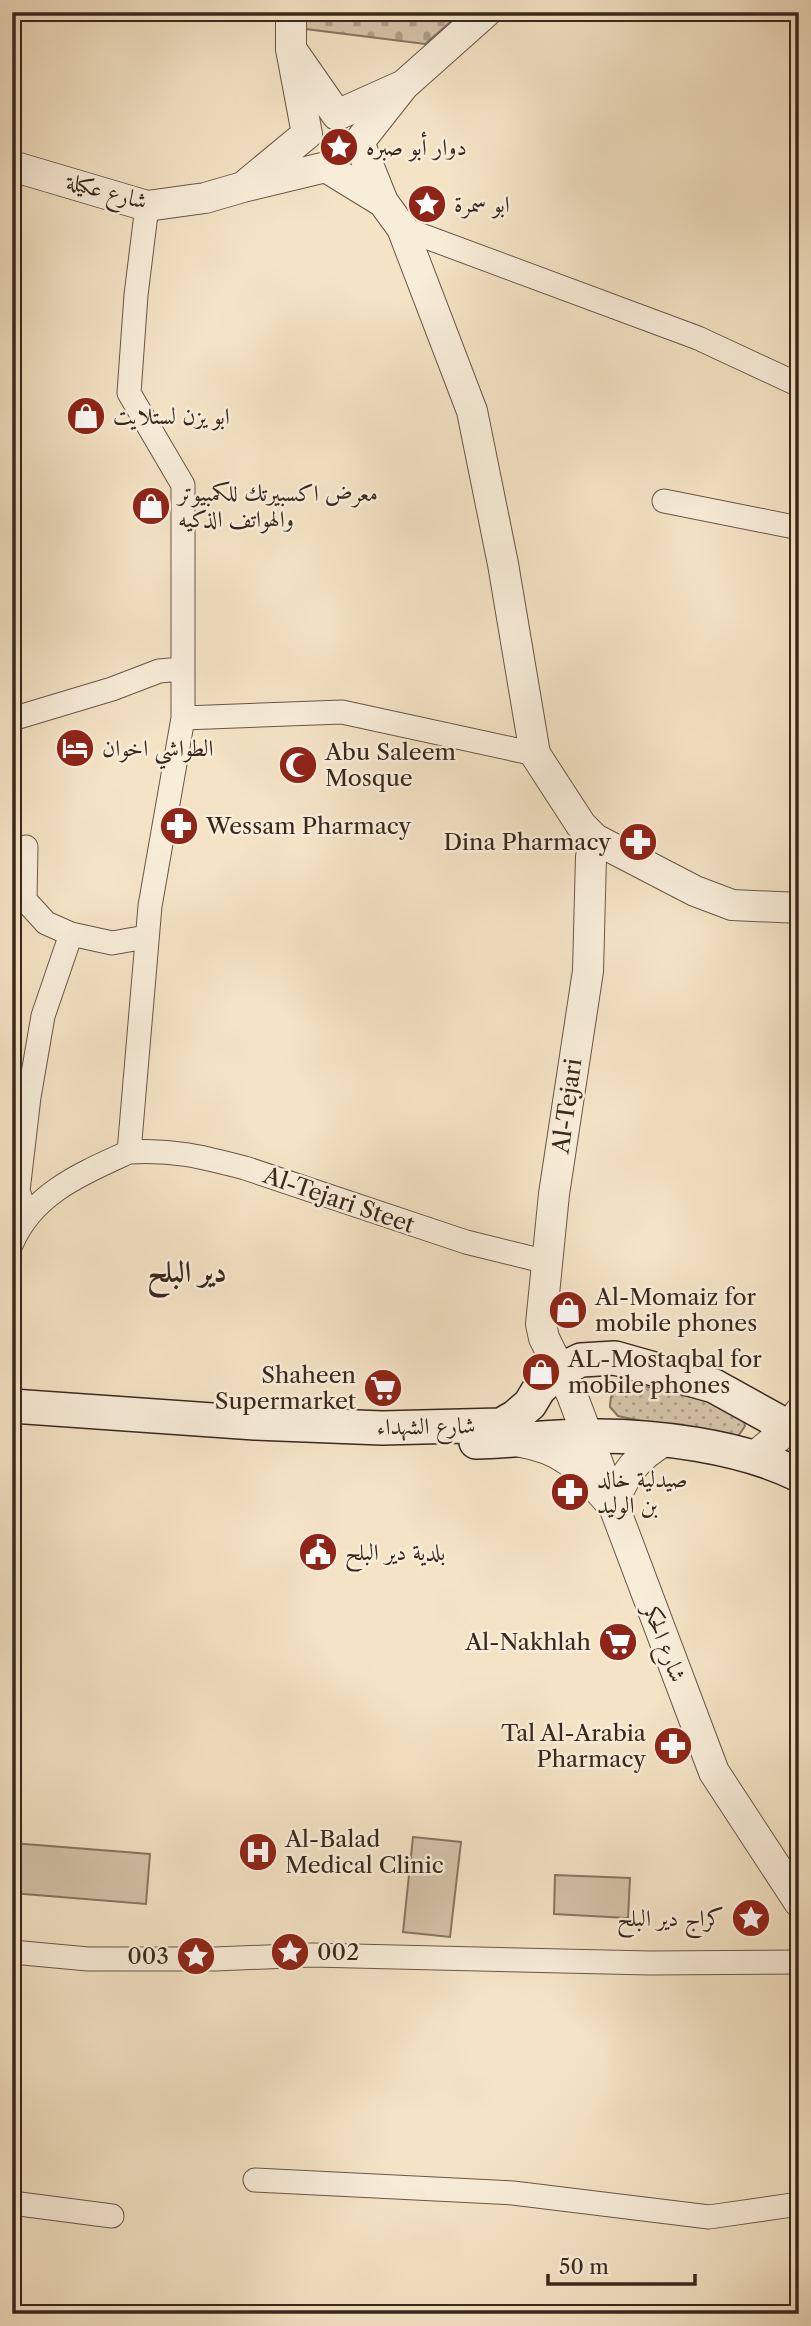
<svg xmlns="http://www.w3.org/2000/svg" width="811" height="2326" viewBox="0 0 811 2326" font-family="'Libre Caslon Text',Amiri,serif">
<defs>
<pattern id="grass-dots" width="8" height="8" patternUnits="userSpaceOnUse" patternTransform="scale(1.75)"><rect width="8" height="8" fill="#d4c3a8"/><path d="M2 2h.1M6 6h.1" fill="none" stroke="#ad9e88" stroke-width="1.8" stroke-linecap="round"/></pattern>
<pattern id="cemetery-stones" width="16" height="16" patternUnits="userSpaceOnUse" patternTransform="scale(1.75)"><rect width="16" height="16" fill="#d4c3a8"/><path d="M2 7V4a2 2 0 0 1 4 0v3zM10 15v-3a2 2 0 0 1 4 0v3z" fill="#ad9e88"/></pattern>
</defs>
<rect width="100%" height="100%" fill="#f4e3c5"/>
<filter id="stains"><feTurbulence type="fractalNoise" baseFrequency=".00286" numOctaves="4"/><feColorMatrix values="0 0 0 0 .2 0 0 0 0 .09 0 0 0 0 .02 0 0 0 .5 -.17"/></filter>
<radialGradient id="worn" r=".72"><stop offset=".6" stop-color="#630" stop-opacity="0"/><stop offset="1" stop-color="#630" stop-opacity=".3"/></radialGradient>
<path fill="url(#grass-dots)" stroke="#867662" stroke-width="2" d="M 626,1382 L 735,1407 L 742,1414 L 745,1426 L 739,1435 L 728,1439 L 618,1416 L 610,1407 C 610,1393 614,1388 626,1382 Z"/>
<path fill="url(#cemetery-stones)" stroke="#867662" stroke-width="2" d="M 305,12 L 462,12 L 425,44 L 306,29 Z"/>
<path fill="#d4c3a8" stroke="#867662" stroke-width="2" d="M 413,1837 L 461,1842 L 450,1937 L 403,1932 Z
M 12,1843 L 150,1854 L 146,1904 L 12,1893 Z
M 555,1875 L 630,1878 L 628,1918 L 554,1914 Z"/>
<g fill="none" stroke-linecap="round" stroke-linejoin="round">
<g stroke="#685746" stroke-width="25">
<path id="minor" d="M 402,228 L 698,338 L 799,385
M 664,501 L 799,528
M 183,718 L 342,712 L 535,754
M 12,719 L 112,689 L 159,671 L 182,669
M 26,847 L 25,900 L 46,923 L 71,934 L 112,943 L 146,937
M 129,1152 C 172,1149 203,1157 245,1168 L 466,1242 L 547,1262
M 27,1216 L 18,1191 L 29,1097 L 43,1016 L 71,934
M 12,1243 C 33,1193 83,1173 129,1152 L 150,906 L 183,718 L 183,485 L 129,393 L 136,295 L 147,206
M 12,1952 L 88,1959 L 215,1959 L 312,1955 L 650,1963 L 799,1962
M 255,2180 L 513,2193 L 709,2217 L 799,2204
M 12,2203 L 112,2216"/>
</g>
<g stroke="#685746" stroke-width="32">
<path id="tertiary" d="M 291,12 L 291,49
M 404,85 L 486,12
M 12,166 L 147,206 L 205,198 L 243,187
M 383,202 L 326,167 L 243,187 L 307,134 L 291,49 L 337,115 L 404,85 L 359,142 L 383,202 L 402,228 L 472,411 L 503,564 L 535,754 L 581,825 L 595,839 L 695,891 L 732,905 L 799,908
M 595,839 L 591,857 L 588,971 L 554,1194 L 541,1324 L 544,1338 L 572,1395 L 714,1772 L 799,1902
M 521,1442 C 568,1450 582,1471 612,1505 C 626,1473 634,1459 664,1441
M 753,1458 L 790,1427 L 799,1413"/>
</g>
<g stroke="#39281c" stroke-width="36">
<path id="secondary" d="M 12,1406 L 255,1423 L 382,1428 L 501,1425 L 515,1417 L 530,1404 L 539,1389 L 560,1370 L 581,1360 L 615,1358 L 714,1386 L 799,1433
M 476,1442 C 514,1441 551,1436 589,1436 C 653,1435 741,1446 799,1475"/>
</g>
<use href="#minor" stroke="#f8edd9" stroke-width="23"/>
<use href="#tertiary" stroke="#f8edd9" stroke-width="30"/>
<use href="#secondary" stroke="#f8edd9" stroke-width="33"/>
</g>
<defs>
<g id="sight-disc" transform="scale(2.0125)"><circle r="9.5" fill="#8f2418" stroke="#f8edd9"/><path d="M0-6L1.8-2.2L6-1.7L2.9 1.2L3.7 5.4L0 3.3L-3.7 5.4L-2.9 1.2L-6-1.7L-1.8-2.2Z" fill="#fff"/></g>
<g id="shop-disc" transform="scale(2.0125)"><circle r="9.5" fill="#8f2418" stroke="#f8edd9"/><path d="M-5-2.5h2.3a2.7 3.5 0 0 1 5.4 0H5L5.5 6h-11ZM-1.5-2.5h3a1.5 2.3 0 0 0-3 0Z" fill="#fff"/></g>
<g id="hotel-disc" transform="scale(2.0125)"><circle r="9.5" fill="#8f2418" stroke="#f8edd9"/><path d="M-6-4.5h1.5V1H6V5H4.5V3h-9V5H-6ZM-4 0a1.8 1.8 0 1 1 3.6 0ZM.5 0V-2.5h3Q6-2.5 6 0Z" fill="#fff"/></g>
<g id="mosque-disc" transform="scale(2.0125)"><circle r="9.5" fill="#8f2418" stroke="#f8edd9"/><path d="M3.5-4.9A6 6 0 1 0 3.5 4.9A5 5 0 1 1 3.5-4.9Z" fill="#fff"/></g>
<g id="pharmacy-disc" transform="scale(2.0125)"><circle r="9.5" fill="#8f2418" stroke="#f8edd9"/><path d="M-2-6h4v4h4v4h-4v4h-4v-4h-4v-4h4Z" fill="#fff"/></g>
<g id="supermarket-disc" transform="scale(2.0125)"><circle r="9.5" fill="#8f2418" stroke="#f8edd9"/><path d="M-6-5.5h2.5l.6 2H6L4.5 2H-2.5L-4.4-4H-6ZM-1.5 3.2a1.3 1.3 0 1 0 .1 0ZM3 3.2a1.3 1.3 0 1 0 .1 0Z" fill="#fff"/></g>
<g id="civic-disc" transform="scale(2.0125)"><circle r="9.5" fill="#8f2418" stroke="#f8edd9"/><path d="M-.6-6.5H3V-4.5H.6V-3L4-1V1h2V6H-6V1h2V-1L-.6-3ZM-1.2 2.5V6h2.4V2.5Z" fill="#fff"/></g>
<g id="hospital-disc" transform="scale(2.0125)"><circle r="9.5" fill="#8f2418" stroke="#f8edd9"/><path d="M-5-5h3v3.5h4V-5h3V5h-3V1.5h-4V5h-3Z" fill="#fff"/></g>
</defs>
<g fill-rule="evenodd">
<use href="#sight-disc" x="339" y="147"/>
<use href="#sight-disc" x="427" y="204"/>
<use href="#shop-disc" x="86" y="416"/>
<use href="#shop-disc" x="151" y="506"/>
<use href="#hotel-disc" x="75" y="748"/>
<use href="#mosque-disc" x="298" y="765"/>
<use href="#pharmacy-disc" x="179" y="826"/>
<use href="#pharmacy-disc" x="638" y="842"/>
<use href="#shop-disc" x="568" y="1310"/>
<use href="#shop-disc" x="541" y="1372"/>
<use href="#supermarket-disc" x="383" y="1388"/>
<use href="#pharmacy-disc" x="570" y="1492"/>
<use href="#civic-disc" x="318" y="1552"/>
<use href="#supermarket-disc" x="618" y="1642"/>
<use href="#pharmacy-disc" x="673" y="1746"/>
<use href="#hospital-disc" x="258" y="1852"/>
<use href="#sight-disc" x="751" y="1918"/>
<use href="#sight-disc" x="290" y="1952"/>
<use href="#sight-disc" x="196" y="1956"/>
</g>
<g text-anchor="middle" stroke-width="5" stroke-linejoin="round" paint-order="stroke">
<g font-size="23" fill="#39281c" stroke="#f8edd9" text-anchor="start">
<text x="366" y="155">دوار أبو صبره</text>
<text x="454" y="212">ابو سمرة</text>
<text x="113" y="424">ابو يزن لستلايت</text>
<text x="178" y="501">معرض اكسبيرتك للكمبيوتر<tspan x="178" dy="26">والهواتف الذكيه</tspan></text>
<text x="102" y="756">الطواشي اخوان</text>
<text x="325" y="760">Abu Saleem<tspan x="325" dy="26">Mosque</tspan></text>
<text x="206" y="834">Wessam Pharmacy</text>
<text x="611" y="850" text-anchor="end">Dina Pharmacy</text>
<text x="595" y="1305">Al-Momaiz for<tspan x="595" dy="26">mobile phones</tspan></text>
<text x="568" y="1367">AL-Mostaqbal for<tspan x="568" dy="26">mobile phones</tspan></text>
<text x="356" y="1383" text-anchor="end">Shaheen<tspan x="356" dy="26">Supermarket</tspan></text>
<text x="597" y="1487">صيدلية خالد<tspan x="597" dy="26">بن الوليد</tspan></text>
<text x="345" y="1560">بلدية دير البلح</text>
<text x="591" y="1650" text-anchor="end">Al-Nakhlah</text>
<text x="646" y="1741" text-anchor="end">Tal Al-Arabia<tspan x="646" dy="26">Pharmacy</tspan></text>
<text x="285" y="1847">Al-Balad<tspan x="285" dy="26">Medical Clinic</tspan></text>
<text x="724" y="1926" text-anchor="end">كراج دير البلح</text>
<text x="317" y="1960">002</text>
<text x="169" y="1964" text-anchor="end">003</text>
</g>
<g font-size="23" fill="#39281c" stroke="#f8edd9">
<text transform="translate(107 191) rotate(15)" y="8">شارع عكيلة</text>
<text transform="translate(567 1106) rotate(-82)" y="8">Al-Tejari</text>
<text transform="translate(339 1200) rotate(19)" y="8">Al-Tejari Steet</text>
<text transform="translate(426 1426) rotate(-1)" y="8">شارع الشهداء</text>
<text transform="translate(665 1643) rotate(69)" y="8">شارع الحكر</text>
</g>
<g font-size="30" font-weight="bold" fill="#39281c" stroke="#f8edd9">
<text x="187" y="1282">دير البلح</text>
</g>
</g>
<rect width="811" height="2326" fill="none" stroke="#f4e3c5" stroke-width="42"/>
<rect x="14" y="14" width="783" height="2298" fill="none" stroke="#39281c" stroke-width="3.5"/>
<rect x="21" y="21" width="769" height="2284" fill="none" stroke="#39281c" stroke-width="2"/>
<path d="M548 2274v10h147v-10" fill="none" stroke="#39281c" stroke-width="3.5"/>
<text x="559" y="2274" font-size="21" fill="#39281c" stroke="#f8edd9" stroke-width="5" paint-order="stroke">50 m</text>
<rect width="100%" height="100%" filter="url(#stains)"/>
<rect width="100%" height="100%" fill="url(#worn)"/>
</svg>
